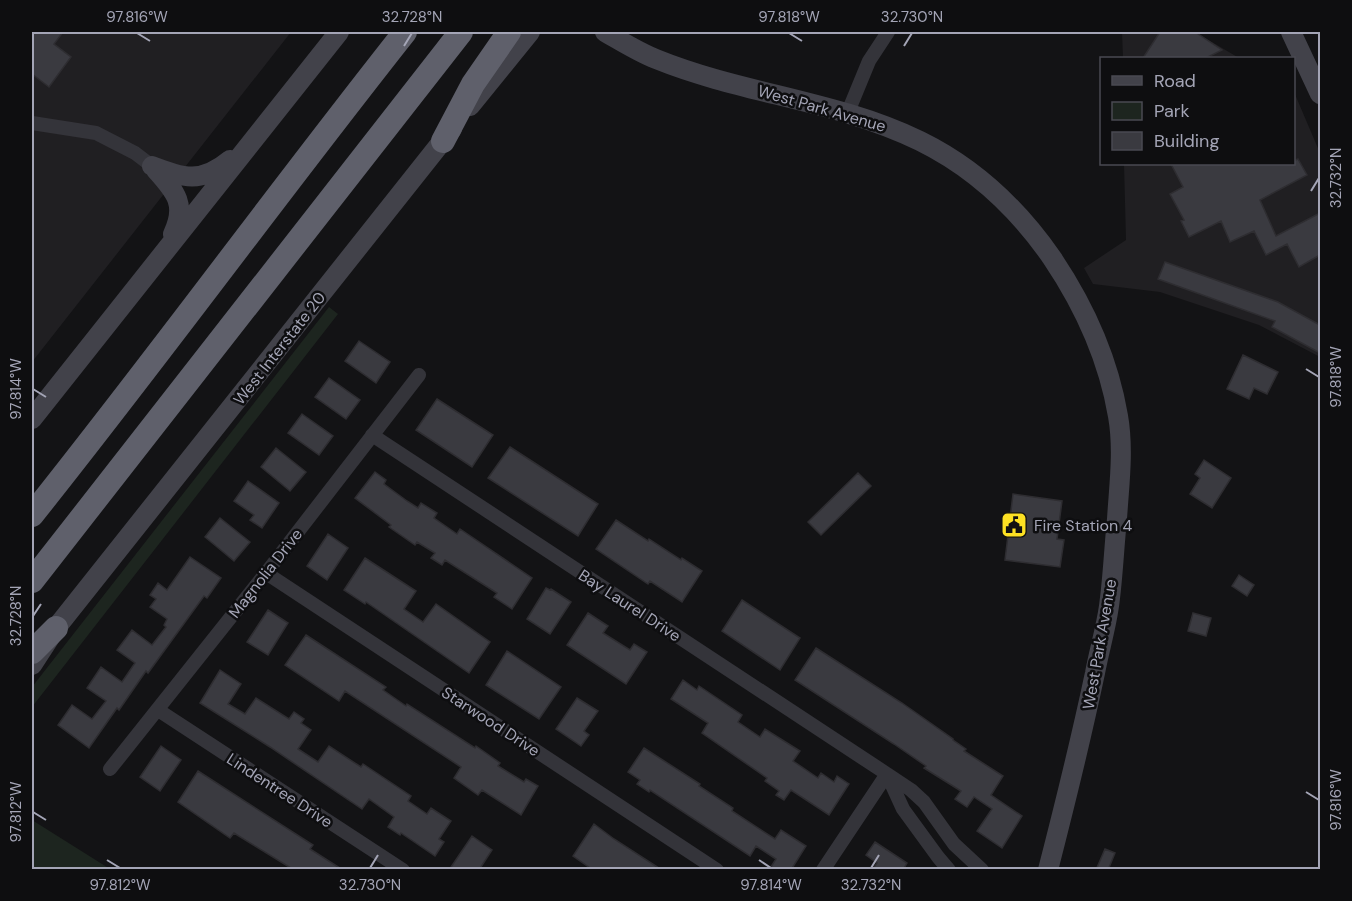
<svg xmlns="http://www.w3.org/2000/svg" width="1352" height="901" viewBox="0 0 1352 901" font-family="'DM Sans',sans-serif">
<rect width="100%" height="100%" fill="#131315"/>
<path fill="#201f22" d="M 32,32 L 291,32 L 32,362 Z
M 1122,32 L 1195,32 L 1239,58 L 1123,58 Z
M 1294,92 L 1320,153 L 1320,357 L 1259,325 L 1160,292 L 1093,284 L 1084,268 L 1126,240 L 1124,164 L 1294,164 Z"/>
<path fill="#1d251f" d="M 329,307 L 338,314 L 32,707 L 32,687 Z
M 32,820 L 110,869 L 32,869 Z"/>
<path fill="#3a3a40" stroke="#2e2d31" stroke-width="1.5" d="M 32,32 L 63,32 L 54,44 L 71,57 L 49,87 L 32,74 Z
M 1160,32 L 1195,32 L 1222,50 L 1206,58 L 1143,58 Z
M 1298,159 L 1307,175 L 1260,200 L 1276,236 L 1320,213 L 1320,255 L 1299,267 L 1287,244 L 1266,255 L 1254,231 L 1230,242 L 1221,221 L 1189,237 L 1181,221 L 1184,220 L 1170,194 L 1183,187 L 1171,164 L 1293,164 L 1293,161 Z
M 1165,262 L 1278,302 L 1320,325 L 1320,353 L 1272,327 L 1275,321 L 1158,279 Z
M 359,341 L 390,362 L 376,383 L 345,361 Z
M 1243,355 L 1278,372 L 1267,394 L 1254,388 L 1249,399 L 1227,389 Z
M 329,378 L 360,400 L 346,419 L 315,397 Z
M 437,399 L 493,435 L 472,467 L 416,430 Z
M 302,414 L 333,436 L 319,455 L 288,433 Z
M 510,447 L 598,504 L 578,536 L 488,478 Z
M 276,448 L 306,472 L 290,491 L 261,467 Z
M 1204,460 L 1231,478 L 1212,508 L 1190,494 L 1200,478 L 1195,474 Z
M 375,472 L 386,480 L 384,484 L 407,501 L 418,508 L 421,503 L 437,513 L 434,518 L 457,534 L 460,529 L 532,578 L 512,609 L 494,597 L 497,593 L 445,560 L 442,565 L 431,558 L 435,553 L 417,542 L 415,545 L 389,527 L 391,525 L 355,498 Z
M 858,473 L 871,486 L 821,535 L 808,522 Z
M 248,481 L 279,503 L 262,528 L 250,520 L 254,515 L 234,501 Z
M 1013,494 L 1062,501 L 1057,539 L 1064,540 L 1060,567 L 1005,560 Z
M 220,518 L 250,542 L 234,561 L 205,537 Z
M 616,520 L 648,541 L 649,539 L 681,560 L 682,558 L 702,571 L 682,602 L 650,581 L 648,584 L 596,549 Z
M 328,534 L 348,548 L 327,580 L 307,566 Z
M 190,557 L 221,578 L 207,598 L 204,596 L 148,673 L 146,671 L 119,710 L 117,708 L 89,748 L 58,725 L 72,705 L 92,719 L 106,701 L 87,688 L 101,667 L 122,682 L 135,663 L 117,650 L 132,630 L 152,645 L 166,627 L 164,625 L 167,619 L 150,607 L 156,599 L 150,595 L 158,583 L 167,590 Z
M 365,558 L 416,591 L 404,609 L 423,622 L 436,604 L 490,642 L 469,673 L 366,602 L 365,604 L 344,590 Z
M 1239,575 L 1254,585 L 1247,596 L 1232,586 Z
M 546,588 L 550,590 L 551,589 L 571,602 L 550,634 L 527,619 Z
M 742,600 L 800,638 L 780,670 L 722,631 Z
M 268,610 L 288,623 L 268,655 L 247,642 Z
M 588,613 L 608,626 L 603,633 L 630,650 L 634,644 L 647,652 L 626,684 L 567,645 Z
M 1193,613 L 1211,618 L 1206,636 L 1188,631 Z
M 306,635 L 386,687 L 383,690 L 406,706 L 407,704 L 475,748 L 476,746 L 500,763 L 498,766 L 524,782 L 526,779 L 538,786 L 521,815 L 482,790 L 478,795 L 454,778 L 461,767 L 345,691 L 339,701 L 285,665 Z
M 816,648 L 902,703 L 953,739 L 953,740 L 966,749 L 964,751 L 1003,776 L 991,795 L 1022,816 L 1002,848 L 977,831 L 992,809 L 974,797 L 967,807 L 955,799 L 961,791 L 924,768 L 926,766 L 894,744 L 795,680 Z
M 507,651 L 561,687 L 539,719 L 486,685 Z
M 220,670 L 241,684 L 228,704 L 245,714 L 256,698 L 289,719 L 294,712 L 304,719 L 301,723 L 311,730 L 298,749 L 318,762 L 329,746 L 361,767 L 363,764 L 411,796 L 408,801 L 427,814 L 431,808 L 451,821 L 439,839 L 444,842 L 435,856 L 401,833 L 400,835 L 388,827 L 394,817 L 369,799 L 362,809 L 270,747 L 200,703 Z
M 683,680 L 697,690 L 699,686 L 742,715 L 738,722 L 760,737 L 765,729 L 800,751 L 793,761 L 818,778 L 821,773 L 834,782 L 837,776 L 849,784 L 829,815 L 791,790 L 784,800 L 776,795 L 779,791 L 765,781 L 767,778 L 702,733 L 708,723 L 671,699 Z
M 577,698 L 598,711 L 584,731 L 589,735 L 581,746 L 556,729 Z
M 161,746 L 181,760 L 160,791 L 140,777 Z
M 644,748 L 700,784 L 699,786 L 733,808 L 732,811 L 775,839 L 781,830 L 806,846 L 791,870 L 769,870 L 776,859 L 756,846 L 750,856 L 650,790 L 649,792 L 637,784 L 640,780 L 628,772 Z
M 198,771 L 313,845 L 310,849 L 343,870 L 294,870 L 234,833 L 230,838 L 178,802 Z
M 594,824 L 614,839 L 662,870 L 593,870 L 573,856 Z
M 472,836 L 492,850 L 479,870 L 449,870 Z
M 875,842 L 907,863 L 903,870 L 872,870 L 877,863 L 866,855 Z
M 1105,849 L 1115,853 L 1108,870 L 1096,870 Z"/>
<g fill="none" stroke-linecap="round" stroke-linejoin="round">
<path stroke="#34343a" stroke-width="14" d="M 848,112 L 869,61 L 888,32
M 32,123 L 96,133 L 135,153 L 152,166
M 372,435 L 887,774 L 823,870
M 266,573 L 717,870
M 158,710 L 403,870
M 110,769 L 266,573 L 419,375
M 949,870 L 938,857 L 903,809 L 887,774 L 911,790 L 924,802 L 954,844 L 982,870"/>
<path stroke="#42424a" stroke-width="20" d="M 605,32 C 621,41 638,52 656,59 C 742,94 836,100 920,141 C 973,167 1018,209 1052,258 C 1085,307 1108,357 1118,416 C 1124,450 1119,486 1117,519 C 1114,548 1113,577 1109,606 C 1106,628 1099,651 1095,673 C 1081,739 1065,804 1048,870
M 1291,32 L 1320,94
M 470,106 L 530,32
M 152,166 C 184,178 201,184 230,160
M 156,170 C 176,192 187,205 173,234
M 32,419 L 339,32
M 32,665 L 56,628 L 452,129"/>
<path stroke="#5f606b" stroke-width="24" d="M 443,141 L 473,84 L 509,32
M 32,515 C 159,356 279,191 405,32
M 32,581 L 461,32
M 32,652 L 56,628"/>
</g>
<path fill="none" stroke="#a4a5b6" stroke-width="2" d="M 137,33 L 150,41M 789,33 L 802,41M 404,46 L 412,33M 904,46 L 912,33M 1311,191 L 1319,178M 1306,369 L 1319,377M 33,389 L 46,397M 33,616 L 41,604M 1306,792 L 1319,800M 33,812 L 46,820M 107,860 L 120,868M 759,860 L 771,868M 370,868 L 378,855M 871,868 L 879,855"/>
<defs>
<g id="civic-square" transform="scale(1.35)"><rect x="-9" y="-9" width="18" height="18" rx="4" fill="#fde123" stroke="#0e0e10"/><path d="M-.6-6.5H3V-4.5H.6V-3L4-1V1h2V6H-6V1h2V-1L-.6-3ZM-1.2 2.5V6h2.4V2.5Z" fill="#111"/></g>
</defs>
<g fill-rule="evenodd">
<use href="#civic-square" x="1014" y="525"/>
</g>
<g text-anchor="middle" stroke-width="5" stroke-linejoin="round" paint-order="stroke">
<g font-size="16" fill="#a4a5b6" stroke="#0e0e10">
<text transform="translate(822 108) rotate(16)" y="6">West Park Avenue</text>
<text transform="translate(279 348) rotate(-52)" y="6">West Interstate 20</text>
<text transform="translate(265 573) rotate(-52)" y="6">Magnolia Drive</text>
<text transform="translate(630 605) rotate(33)" y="6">Bay Laurel Drive</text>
<text transform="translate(1099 644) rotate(-80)" y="6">West Park Avenue</text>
<text transform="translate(491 721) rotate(33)" y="6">Starwood Drive</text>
<text transform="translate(280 790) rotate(33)" y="6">Lindentree Drive</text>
</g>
<g font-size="16" fill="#a4a5b6" stroke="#0e0e10" text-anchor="start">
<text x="1034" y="531">Fire Station 4</text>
</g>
</g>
<rect width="1352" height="901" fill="none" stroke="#0e0e10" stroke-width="66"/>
<rect x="1100" y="57" width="195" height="108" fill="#0e0e10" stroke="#4a4a52" stroke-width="1.5"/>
<rect x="1112" y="76" width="30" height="9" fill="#42424a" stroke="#4a4a52" stroke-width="1.5"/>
<text x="1154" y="87" font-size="18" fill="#a4a5b6">Road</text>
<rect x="1112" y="102" width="30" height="18" fill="#1d251f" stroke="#4a4a52" stroke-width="1.5"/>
<text x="1154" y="117" font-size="18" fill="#a4a5b6">Park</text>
<rect x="1112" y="132" width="30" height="18" fill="#3a3a40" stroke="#4a4a52" stroke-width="1.5"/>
<text x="1154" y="147" font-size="18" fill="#a4a5b6">Building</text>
<rect x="33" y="33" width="1286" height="835" fill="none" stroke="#a4a5b6" stroke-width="2"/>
<g font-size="15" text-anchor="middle" fill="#a4a5b6">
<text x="137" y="22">97.816°W</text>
<text x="412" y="22">32.728°N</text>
<text x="789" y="22">97.818°W</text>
<text x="912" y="22">32.730°N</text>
<text transform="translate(1336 178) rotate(-90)" y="5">32.732°N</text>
<text transform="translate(1336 377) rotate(-90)" y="5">97.818°W</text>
<text transform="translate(16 389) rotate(-90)" y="5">97.814°W</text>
<text transform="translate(16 616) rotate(-90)" y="5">32.728°N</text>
<text transform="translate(1336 800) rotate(-90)" y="5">97.816°W</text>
<text transform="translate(16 812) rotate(-90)" y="5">97.812°W</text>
<text x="120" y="890">97.812°W</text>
<text x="370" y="890">32.730°N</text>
<text x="771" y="890">97.814°W</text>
<text x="871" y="890">32.732°N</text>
</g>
</svg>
